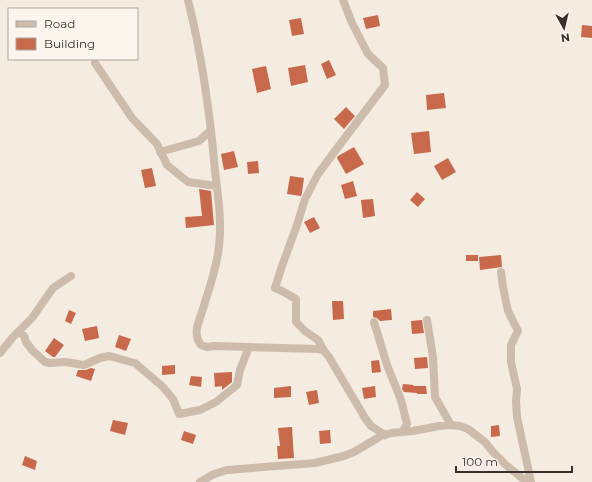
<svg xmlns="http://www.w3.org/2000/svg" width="592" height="482" viewBox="0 0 592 482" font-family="Montserrat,sans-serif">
<rect width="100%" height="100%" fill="#f4ebe1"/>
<path fill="#c8694b" d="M 378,15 L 380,26 L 366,29 L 363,18 Z
M 301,18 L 304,34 L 292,36 L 289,20 Z
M 582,25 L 592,26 L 592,38 L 581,37 Z
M 329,60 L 336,75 L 327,79 L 321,64 Z
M 305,65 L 308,82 L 291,86 L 288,68 Z
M 266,66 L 271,89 L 257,93 L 252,69 Z
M 444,93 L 446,108 L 427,110 L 426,95 Z
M 346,107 L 355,116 L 344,129 L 334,119 Z
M 429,131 L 431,152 L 414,154 L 411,133 Z
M 354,147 L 364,164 L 346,174 L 337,158 L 338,156 Z
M 234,151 L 238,167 L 224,170 L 221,154 Z
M 448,158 L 456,172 L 442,180 L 434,166 Z
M 258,161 L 259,173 L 248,174 L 247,162 Z
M 152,168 L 156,186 L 145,188 L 141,170 Z
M 290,176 L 304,178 L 302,193 L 301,196 L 287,194 Z
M 353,181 L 357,196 L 345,199 L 341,185 Z
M 199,189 L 211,191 L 214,225 L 186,228 L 185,217 L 202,216 Z
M 417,192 L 425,199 L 418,207 L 410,200 Z
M 373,199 L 375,216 L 363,218 L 361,200 Z
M 314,217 L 320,228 L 310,233 L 304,222 Z
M 466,255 L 478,255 L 478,261 L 466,261 Z
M 501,255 L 502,267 L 480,270 L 479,257 Z
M 332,301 L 343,301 L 344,319 L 333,320 Z
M 391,309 L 392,320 L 380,321 L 377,318 L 373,317 L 373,311 Z
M 69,310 L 76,313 L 71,324 L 65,321 Z
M 422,320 L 424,333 L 412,334 L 411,321 Z
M 97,326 L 99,338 L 85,341 L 82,329 Z
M 119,335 L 131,339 L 126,351 L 115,347 Z
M 54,338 L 64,345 L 55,357 L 53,357 L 45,351 Z
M 427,357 L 428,368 L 415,369 L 414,358 Z
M 379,360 L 381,372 L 372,373 L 371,361 Z
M 175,365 L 175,374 L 162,375 L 162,366 Z
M 91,368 L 95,369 L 91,381 L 76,376 L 78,370 L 86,370 Z
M 232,372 L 232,382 L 222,390 L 222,386 L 215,387 L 214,373 Z
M 191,376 L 202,377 L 201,387 L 189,385 Z
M 403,384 L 414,385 L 413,386 L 426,386 L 427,394 L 417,394 L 417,393 L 404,392 L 402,389 Z
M 291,386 L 291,397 L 274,398 L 274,388 Z
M 375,386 L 376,397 L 364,399 L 362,388 Z
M 317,390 L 319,403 L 309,405 L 306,392 Z
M 113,420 L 128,423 L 125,435 L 110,431 Z
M 499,425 L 500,436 L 491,437 L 491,426 Z
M 292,427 L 294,458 L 278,459 L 277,446 L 280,446 L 278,428 Z
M 330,430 L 331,443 L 320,444 L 319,431 Z
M 184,431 L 196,435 L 193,444 L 181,440 Z
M 25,456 L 37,461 L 35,470 L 22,465 Z"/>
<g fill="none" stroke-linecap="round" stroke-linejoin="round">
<path stroke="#cdbbac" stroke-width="8" d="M 188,0 C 202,56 210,113 215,171 C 218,196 222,221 219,246 C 217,265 211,284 205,302 C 203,310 199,319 197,328 C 196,334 197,340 201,345 L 207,347 L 214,346 L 318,349 L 324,351 L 329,357 L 365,418 L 371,426 L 385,435
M 95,63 L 132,118 L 157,144 L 167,165 L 188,182 L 217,186
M 160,152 L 199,141 L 211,130
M 501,272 L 503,287 L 508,311 L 518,331 L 511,345 L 511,362 L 517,389 L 516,402 L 517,417 L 531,482
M 427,320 L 433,357 L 435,397 L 451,425
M 374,322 L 387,365 L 401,400 L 407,424 L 402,432
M 19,331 L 24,336 L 26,342 L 32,350 L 45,362 L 50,363 L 65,362 L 84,365 L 100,358 L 109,356 L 135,363 L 163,387 L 173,399 L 179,414 L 200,410 L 216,402 L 237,385 L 240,370 L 249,347
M 324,351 L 318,340 L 305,331 L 296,322 L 296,299 L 282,291 L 275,288 L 282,266 L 297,225 L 305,199 L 318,174 L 335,151 L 385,85 L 383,68 L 368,54 L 352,23 L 343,0
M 0,353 L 13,337 L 32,318 L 53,288 L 71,276
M 200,482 L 214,474 L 227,470 L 315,463 L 344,456 L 354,452 L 381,436 L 391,433 L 413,431 L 439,426 L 451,425 L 460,426 L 468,429 L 477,436 L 485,442 L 493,452 L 506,465 L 527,482"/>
</g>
<rect x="8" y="8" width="130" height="52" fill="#fbf5ee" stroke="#aea6a0"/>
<rect x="16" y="21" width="20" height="6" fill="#cdbbac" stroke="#aea6a0"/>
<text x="44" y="28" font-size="12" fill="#3b302b">Road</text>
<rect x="16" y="38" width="20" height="12" fill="#c8694b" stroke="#aea6a0"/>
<text x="44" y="48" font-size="12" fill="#3b302b">Building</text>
<g transform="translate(564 28) rotate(172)" stroke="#fbf5ee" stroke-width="3" paint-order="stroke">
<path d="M0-3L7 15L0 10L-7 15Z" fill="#3b302b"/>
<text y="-6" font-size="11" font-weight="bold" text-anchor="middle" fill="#3b302b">N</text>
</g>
<path d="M456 466v6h116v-6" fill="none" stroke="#3b302b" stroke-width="2"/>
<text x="462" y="466" font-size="12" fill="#3b302b" stroke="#fbf5ee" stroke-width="3" paint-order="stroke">100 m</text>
</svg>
